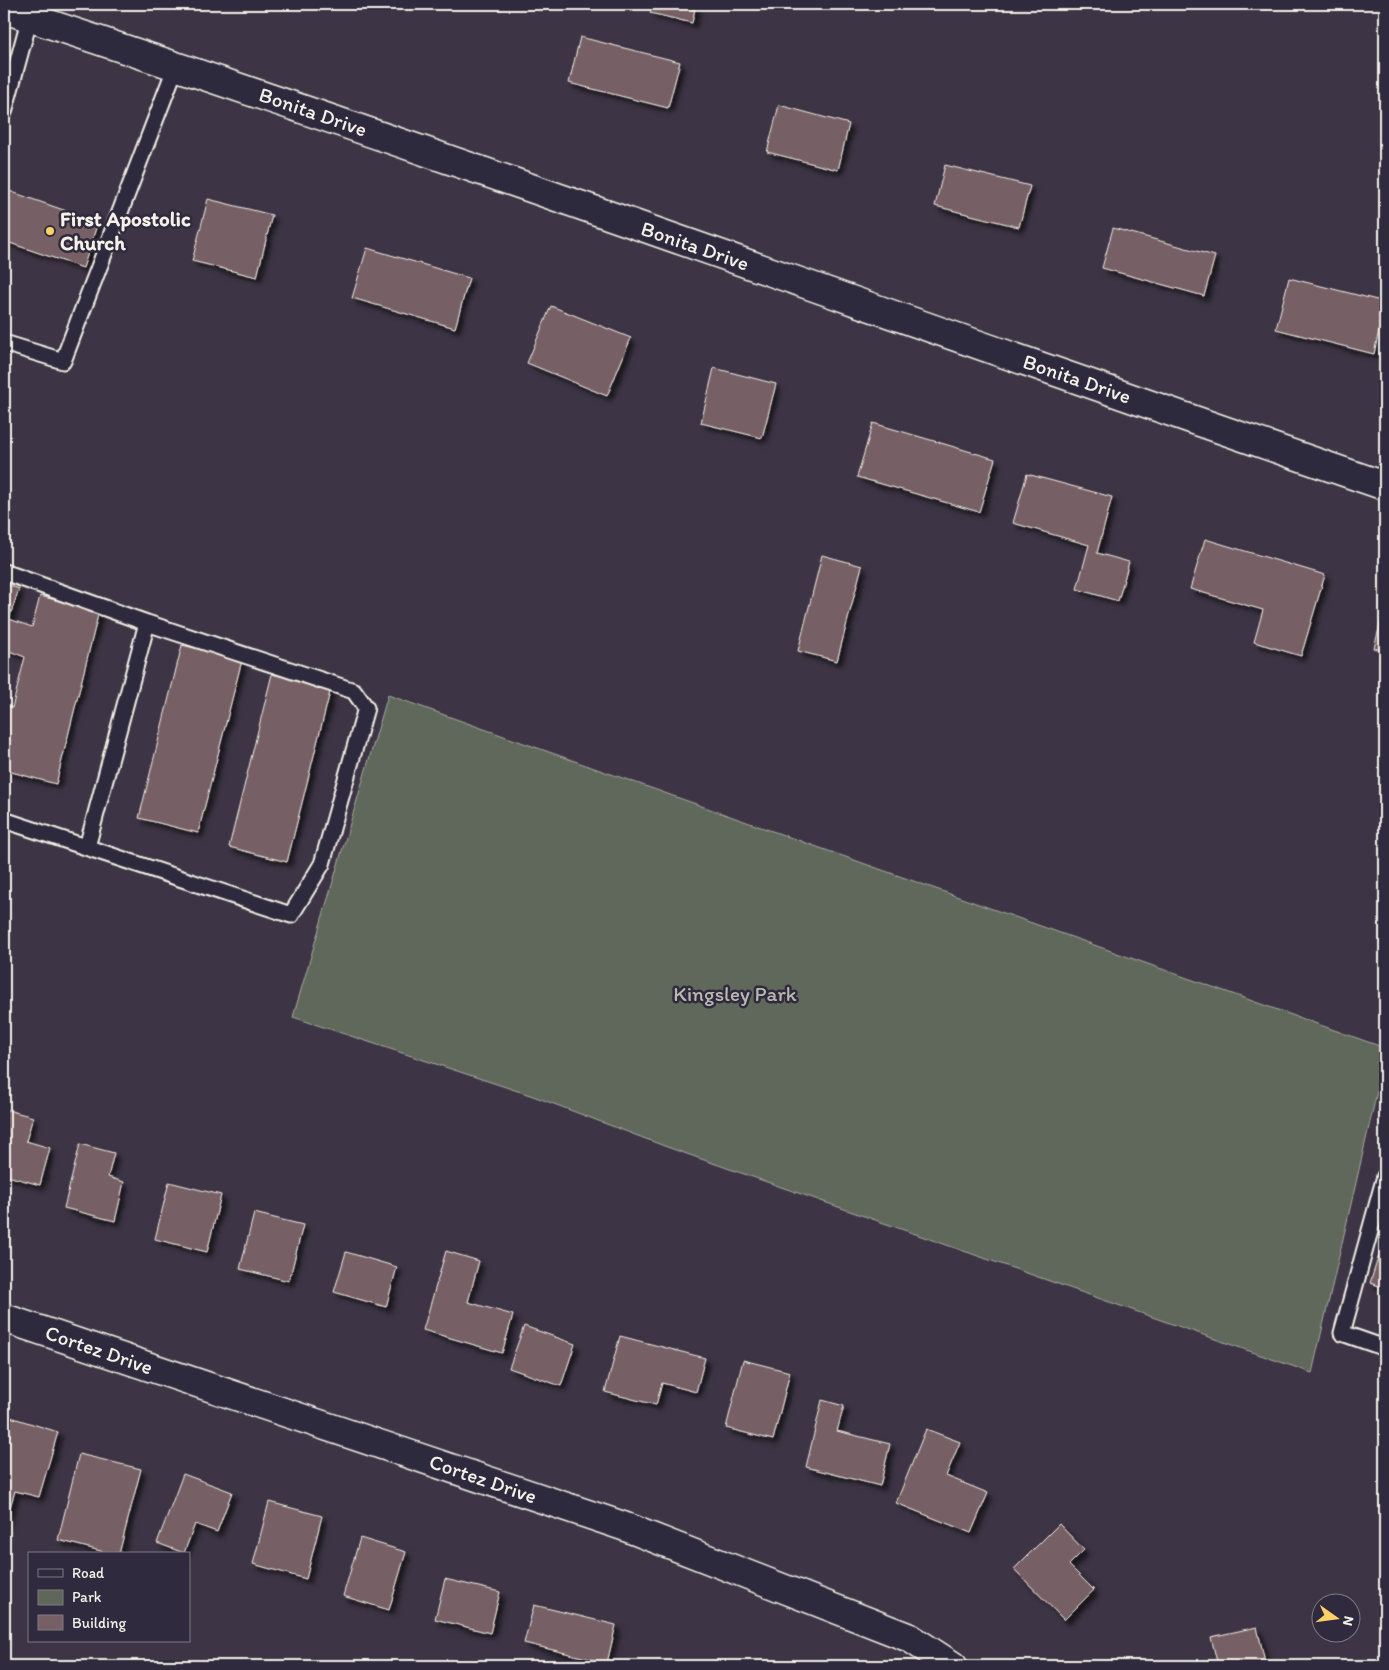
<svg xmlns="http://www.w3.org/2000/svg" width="1389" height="1670" viewBox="0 0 1389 1670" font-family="Itim,sans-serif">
<defs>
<filter id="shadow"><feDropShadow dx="4.5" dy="4.5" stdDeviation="2.5" flood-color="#0009"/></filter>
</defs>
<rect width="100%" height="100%" fill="#3d3545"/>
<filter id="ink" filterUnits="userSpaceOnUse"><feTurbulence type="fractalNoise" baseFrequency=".02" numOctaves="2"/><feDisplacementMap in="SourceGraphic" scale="10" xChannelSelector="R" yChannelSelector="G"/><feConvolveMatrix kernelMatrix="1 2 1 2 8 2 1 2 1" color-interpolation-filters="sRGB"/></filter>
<g filter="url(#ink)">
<path fill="#5e675a" stroke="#a9aca1" d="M 388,695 L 1385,1048 L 1385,1057 L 1312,1373 L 667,1147 L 533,1096 L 293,1017 Z"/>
<path fill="#776065" stroke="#f4f1e8" filter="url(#shadow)" d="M 653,4 L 696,4 L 692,23 L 650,13 Z
M 580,37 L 680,62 L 668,108 L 569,83 Z
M 779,105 L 849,124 L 838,170 L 767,152 Z
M 945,165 L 1030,186 L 1019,227 L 935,206 Z
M 9,191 L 98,222 L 83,268 L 4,241 L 4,208 Z
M 208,199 L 272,215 L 257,277 L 192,261 Z
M 1113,228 L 1215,256 L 1204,296 L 1102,268 Z
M 367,248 L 469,278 L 455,328 L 352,298 Z
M 1289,278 L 1385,302 L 1374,354 L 1276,329 Z
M 551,306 L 631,338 L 607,396 L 527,363 Z
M 714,368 L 776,384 L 762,438 L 701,423 Z
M 873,423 L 995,459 L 979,512 L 857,477 Z
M 1027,474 L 1112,497 L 1097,553 L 1129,562 L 1118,601 L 1077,589 L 1089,545 L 1013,523 Z
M 1205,539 L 1325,575 L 1301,656 L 1254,642 L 1263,610 L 1190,589 Z
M 822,555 L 862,566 L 837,661 L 798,651 Z
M 4,583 L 19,589 L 9,619 L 32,627 L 40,596 L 99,611 L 56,784 L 4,770 L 4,742 L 6,735 L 4,734 L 4,704 L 12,708 L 25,657 L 4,649 Z
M 1385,605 L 1385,651 L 1374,648 Z
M 182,645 L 242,660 L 198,833 L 139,818 Z
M 272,674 L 331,688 L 287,862 L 229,847 Z
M 4,1109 L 33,1117 L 26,1141 L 50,1148 L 40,1185 L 4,1175 Z
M 80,1144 L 114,1153 L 108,1177 L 124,1182 L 115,1221 L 64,1208 Z
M 169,1182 L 221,1195 L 207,1252 L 155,1239 Z
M 254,1213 L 303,1225 L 289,1281 L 240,1269 Z
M 1385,1237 L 1385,1288 L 1370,1283 Z
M 446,1251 L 479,1261 L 468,1302 L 513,1315 L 502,1353 L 423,1330 Z
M 346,1252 L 397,1267 L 386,1307 L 334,1292 Z
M 524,1326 L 575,1344 L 561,1386 L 509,1368 Z
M 620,1336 L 705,1358 L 696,1392 L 662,1383 L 656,1405 L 605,1392 Z
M 743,1360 L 790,1372 L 773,1440 L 726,1428 Z
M 822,1400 L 844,1406 L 837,1431 L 890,1444 L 880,1486 L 806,1467 Z
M 4,1415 L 58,1432 L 39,1497 L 15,1491 L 4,1527 Z
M 926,1429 L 960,1442 L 946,1476 L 988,1493 L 971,1533 L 896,1503 Z
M 79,1454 L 141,1469 L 119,1554 L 112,1554 L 58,1540 Z
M 183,1474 L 232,1492 L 217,1532 L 195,1524 L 184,1553 L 157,1543 Z
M 269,1502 L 322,1516 L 306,1579 L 253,1564 Z
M 1059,1524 L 1084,1550 L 1069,1565 L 1094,1590 L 1064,1620 L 1014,1569 Z
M 360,1538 L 406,1552 L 389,1610 L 343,1596 Z
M 445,1579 L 500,1592 L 490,1633 L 435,1619 Z
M 534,1605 L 616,1625 L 607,1663 L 524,1643 Z
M 1257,1627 L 1266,1666 L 1218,1666 L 1211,1637 Z"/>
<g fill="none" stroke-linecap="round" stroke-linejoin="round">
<g stroke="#f4f1e8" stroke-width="19">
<path id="lane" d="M 4,112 L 30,17
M 4,343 L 63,361 L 176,66
M 4,572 L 147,623 L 354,691 L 366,708 L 322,864 L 291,915 L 4,820
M 87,847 L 147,623
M 1385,1176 L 1342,1333 L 1385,1348"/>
</g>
<g stroke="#f4f1e8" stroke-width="31">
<path id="street" d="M 4,9 C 466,161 924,328 1385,486
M 4,1318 L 623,1526 L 910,1638 L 953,1666"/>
</g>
<use href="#lane" stroke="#2f2a3d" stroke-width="15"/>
<use href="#street" stroke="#2f2a3d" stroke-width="28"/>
</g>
</g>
<circle fill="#ffd166" stroke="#2f2a3d" stroke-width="2" cx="50" cy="231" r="5"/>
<g text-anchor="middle" stroke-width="5" stroke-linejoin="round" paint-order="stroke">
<g font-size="21" fill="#f4f1e8" stroke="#2f2a3d">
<text transform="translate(313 112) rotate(19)" y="7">Bonita Drive</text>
<text transform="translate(695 246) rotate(19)" y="7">Bonita Drive</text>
<text transform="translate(1077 379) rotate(19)" y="7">Bonita Drive</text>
<text transform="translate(99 1350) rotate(19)" y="7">Cortez Drive</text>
<text transform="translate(483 1479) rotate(19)" y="7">Cortez Drive</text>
</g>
<g font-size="21" font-weight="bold" fill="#f4f1e8" stroke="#2f2a3d" text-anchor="start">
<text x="60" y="226">First Apostolic<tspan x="60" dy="24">Church</tspan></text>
</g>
<g font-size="21" fill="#b8baaf" stroke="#2f2a3d">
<text x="735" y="1001">Kingsley Park</text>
</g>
</g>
<rect width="1389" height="1670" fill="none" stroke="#2f2a3d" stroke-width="20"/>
<rect x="10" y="10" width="1369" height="1650" fill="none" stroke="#f4f1e8" stroke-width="2" filter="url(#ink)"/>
<rect x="28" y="1552" width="162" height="90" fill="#2f2a3d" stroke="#7e7a81"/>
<rect x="38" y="1569" width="25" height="8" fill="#2f2a3d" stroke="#7e7a81"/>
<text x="72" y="1578" font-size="15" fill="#f4f1e8">Road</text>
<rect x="38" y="1590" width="25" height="15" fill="#5e675a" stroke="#7e7a81"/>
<text x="72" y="1602" font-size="15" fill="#f4f1e8">Park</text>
<rect x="38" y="1615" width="25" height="15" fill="#776065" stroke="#7e7a81"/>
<text x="72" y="1628" font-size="15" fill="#f4f1e8">Building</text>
<g transform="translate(1336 1618) rotate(104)"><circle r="24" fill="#2f2a3d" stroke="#7e7a81"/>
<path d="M0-4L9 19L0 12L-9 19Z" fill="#ffd166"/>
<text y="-8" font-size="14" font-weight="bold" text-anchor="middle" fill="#f4f1e8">N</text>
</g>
</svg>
